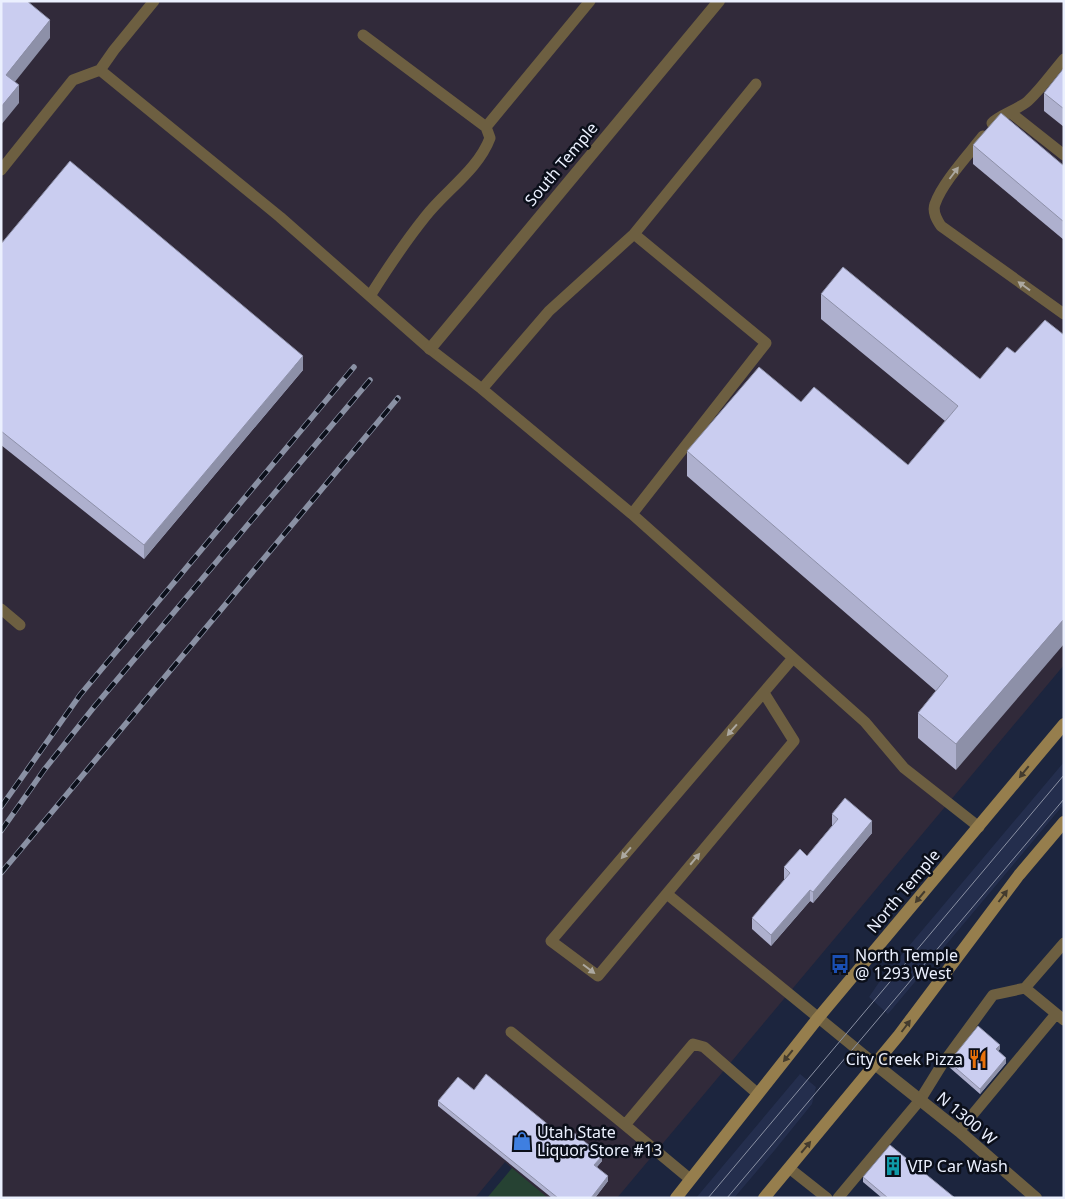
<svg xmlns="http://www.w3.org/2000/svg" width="1065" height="1199" viewBox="0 0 1065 1199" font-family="'Noto Sans',sans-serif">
<rect width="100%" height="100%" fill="#1c253e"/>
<path fill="#312a3a" d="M 1,1 L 1064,1 L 1064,665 L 617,1198 L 545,1198 L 505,1162 L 475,1198 L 1,1198 Z"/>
<path fill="#242e4d" d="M 1064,762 L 1064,804 L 888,1014 L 869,997 L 882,978 Z
M 800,1074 L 816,1087 L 812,1104 L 774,1151 L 734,1198 L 696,1198 Z"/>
<path fill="#264233" d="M 512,1168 L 548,1198 L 487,1198 Z"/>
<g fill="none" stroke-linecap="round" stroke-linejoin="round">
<path stroke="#6d5f41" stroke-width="11" d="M 363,35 L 486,127 L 490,138 C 478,170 445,191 425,217 C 405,242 387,269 370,296
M 100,70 L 114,50 L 154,1
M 1011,113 L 1064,155
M 992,123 C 998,116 1019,109 1028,101 C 1041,89 1052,73 1064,59
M 486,127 L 590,1
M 983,136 C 969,154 942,183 935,204 C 932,212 937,220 941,226 L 1064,314
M 1,170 L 73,80 L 100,70 L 280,217 L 430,349 L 482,389 L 632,514 L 865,722 L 904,768 L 979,827
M 482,389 L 549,311 L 634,234
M 632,514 L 766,343 L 634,234 L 756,84
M 1,609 L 20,625
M 764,693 L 794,741 L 598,976 L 551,941 L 793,658
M 667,894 L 875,1064
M 1025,988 L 1064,1020
M 511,1032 L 625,1125
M 959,1131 L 1056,1014
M 789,1168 L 827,1198
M 690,1179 L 625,1125 L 693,1044 L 704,1047 L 758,1094
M 838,1198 L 920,1100 L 941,1066 L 993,995 L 1025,988 L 1064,943"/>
<path stroke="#6d5f41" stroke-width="12" d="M 430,349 L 719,1
M 875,1064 L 959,1131 L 1036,1198"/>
<path stroke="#967e4d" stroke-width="12" d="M 676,1198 L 818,1018 L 1064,724
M 764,1198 L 899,1035 L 1019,875 L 1064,822"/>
<path stroke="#8a91a4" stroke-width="1" d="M 708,1198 L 1064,775
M 727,1198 L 1064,799"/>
<g stroke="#8a91a4" stroke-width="5.5">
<path id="rail" d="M 1,807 L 80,695 L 354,367
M 1,831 L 44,770 L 94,707 L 370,380
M 1,873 L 398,398"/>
</g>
<use href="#rail" stroke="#0b0f1a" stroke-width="4" stroke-dasharray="11" stroke-linecap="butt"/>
</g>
<path fill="#aeb0ce" d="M 1064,68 L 1064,127 L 1044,111 L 1044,93 Z
M 973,145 L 1064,166 L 1064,240 L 973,164 Z
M 1,244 L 303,370 L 144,559 L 1,445 Z
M 821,294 L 980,379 L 956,770 L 918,738 L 918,713 L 936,691 L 687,476 L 687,451 L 801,402 L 908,465 L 945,421 L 821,319 Z
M 832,814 L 872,833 L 813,903 L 810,901 L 771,946 L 752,929 L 752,918 L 785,880 L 784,879 L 784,867 L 807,856 L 832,826 Z
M 1000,1049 L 998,1051 L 1006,1063 L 980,1094 L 949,1067 L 949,1062 Z
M 474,1090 L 567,1140 L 602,1161 L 597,1167 L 608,1181 L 595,1198 L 552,1198 L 438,1106 L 438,1101 Z
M 863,1177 L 955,1198 L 882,1198 L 863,1182 Z"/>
<path fill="#8d90a8" d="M 50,20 L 50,38 L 6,93 L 6,75 Z
M 19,85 L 19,103 L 1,125 L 1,107 Z
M 303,356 L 303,370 L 144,559 L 144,545 Z
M 1064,619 L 1064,644 L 956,770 L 956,744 Z
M 872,821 L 872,833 L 813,903 L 813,892 Z
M 810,890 L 810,901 L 771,946 L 771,935 Z
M 1000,1045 L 1000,1049 L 996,1054 L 996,1049 Z
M 1006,1058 L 1006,1063 L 980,1094 L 980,1089 Z
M 602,1156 L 602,1161 L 594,1170 L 594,1165 Z
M 608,1176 L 608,1181 L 595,1198 L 591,1198 Z"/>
<path fill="#cacdf0" stroke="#8d90a8" d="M 1,1 L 27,1 L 50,20 L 6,75 L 19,85 L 1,107 Z
M 1064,68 L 1064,109 L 1044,93 Z
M 1001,113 L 1064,166 L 1064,222 L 973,145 Z
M 70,161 L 303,356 L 144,545 L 1,431 L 1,244 Z
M 843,267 L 980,379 L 1007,347 L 1015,353 L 1045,320 L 1064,335 L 1064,619 L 956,744 L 918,713 L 948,676 L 687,451 L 759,367 L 801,402 L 814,387 L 908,465 L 958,406 L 821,294 Z
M 845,798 L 872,821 L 813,892 L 810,890 L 771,935 L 752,918 L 790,873 L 784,867 L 800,849 L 807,856 L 838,819 L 832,814 Z
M 978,1026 L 1000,1045 L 996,1049 L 1006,1058 L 980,1089 L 949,1062 Z
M 486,1074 L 567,1140 L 573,1132 L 602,1156 L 594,1165 L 608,1176 L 591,1198 L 558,1198 L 438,1101 L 458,1077 L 474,1090 Z
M 890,1145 L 955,1198 L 888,1198 L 863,1177 Z"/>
<defs><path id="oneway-solid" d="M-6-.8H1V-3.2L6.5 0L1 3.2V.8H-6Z" transform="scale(1.25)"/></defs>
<g fill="#aca8a0">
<use href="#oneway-solid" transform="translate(954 173) rotate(-53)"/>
<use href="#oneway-solid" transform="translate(1024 286) rotate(-144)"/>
<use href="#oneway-solid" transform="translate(732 730) rotate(131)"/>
<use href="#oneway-solid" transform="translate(626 853) rotate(131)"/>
<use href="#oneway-solid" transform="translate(695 859) rotate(-50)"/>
<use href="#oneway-solid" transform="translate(589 969) rotate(37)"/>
</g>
<g fill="#433b2e">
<use href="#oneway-solid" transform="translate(1024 772) rotate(129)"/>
<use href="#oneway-solid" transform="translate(1003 896) rotate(-53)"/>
<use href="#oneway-solid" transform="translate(920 897) rotate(130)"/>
<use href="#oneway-solid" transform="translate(906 1026) rotate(-53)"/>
<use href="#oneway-solid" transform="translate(788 1056) rotate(129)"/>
<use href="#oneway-solid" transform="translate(806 1147) rotate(-50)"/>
</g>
<defs>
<g id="bus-bare" transform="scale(1.5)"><path d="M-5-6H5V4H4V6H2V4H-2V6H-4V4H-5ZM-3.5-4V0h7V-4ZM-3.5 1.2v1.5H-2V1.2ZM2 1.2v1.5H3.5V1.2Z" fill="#1a4fb4" stroke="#0b0f1a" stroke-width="2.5" paint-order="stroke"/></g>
<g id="restaurant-bare" transform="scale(1.5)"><path d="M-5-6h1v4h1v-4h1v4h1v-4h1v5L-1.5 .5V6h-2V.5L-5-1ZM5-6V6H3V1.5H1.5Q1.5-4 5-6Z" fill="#e8710a" stroke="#0b0f1a" stroke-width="2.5" paint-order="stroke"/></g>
<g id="shop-bare" transform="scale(1.5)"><path d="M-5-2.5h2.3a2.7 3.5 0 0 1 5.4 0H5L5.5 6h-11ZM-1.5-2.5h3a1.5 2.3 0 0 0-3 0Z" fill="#3f7fe0" stroke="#0b0f1a" stroke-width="2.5" paint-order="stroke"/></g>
<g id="building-bare" transform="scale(1.5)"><path d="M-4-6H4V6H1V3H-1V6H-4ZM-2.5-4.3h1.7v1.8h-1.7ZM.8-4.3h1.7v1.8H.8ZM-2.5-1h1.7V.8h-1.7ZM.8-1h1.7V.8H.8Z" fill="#0f9aa8" stroke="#0b0f1a" stroke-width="2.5" paint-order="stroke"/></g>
</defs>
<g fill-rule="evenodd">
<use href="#bus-bare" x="840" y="964"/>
<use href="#restaurant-bare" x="978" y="1059"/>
<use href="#shop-bare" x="522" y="1141"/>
<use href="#building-bare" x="893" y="1166"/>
</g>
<g text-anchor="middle" stroke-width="5" stroke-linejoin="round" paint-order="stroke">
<g font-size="16" fill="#ebf0fe" stroke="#0b0f1a">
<text transform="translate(561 164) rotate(-50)" y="6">South Temple</text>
<text transform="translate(903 891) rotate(-50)" y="6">North Temple</text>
<text transform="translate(967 1118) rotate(40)" y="6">N 1300 W</text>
</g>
<g font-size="16" fill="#ebf0fe" stroke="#0b0f1a" text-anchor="start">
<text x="855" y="961">North Temple<tspan x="855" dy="18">@ 1293 West</tspan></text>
<text x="963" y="1065" text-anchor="end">City Creek Pizza</text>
<text x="537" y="1138">Utah State<tspan x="537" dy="18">Liquor Store #13</tspan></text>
<text x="908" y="1172">VIP Car Wash</text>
</g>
</g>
<rect width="1065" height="1199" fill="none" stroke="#ebf0fe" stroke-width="5"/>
</svg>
